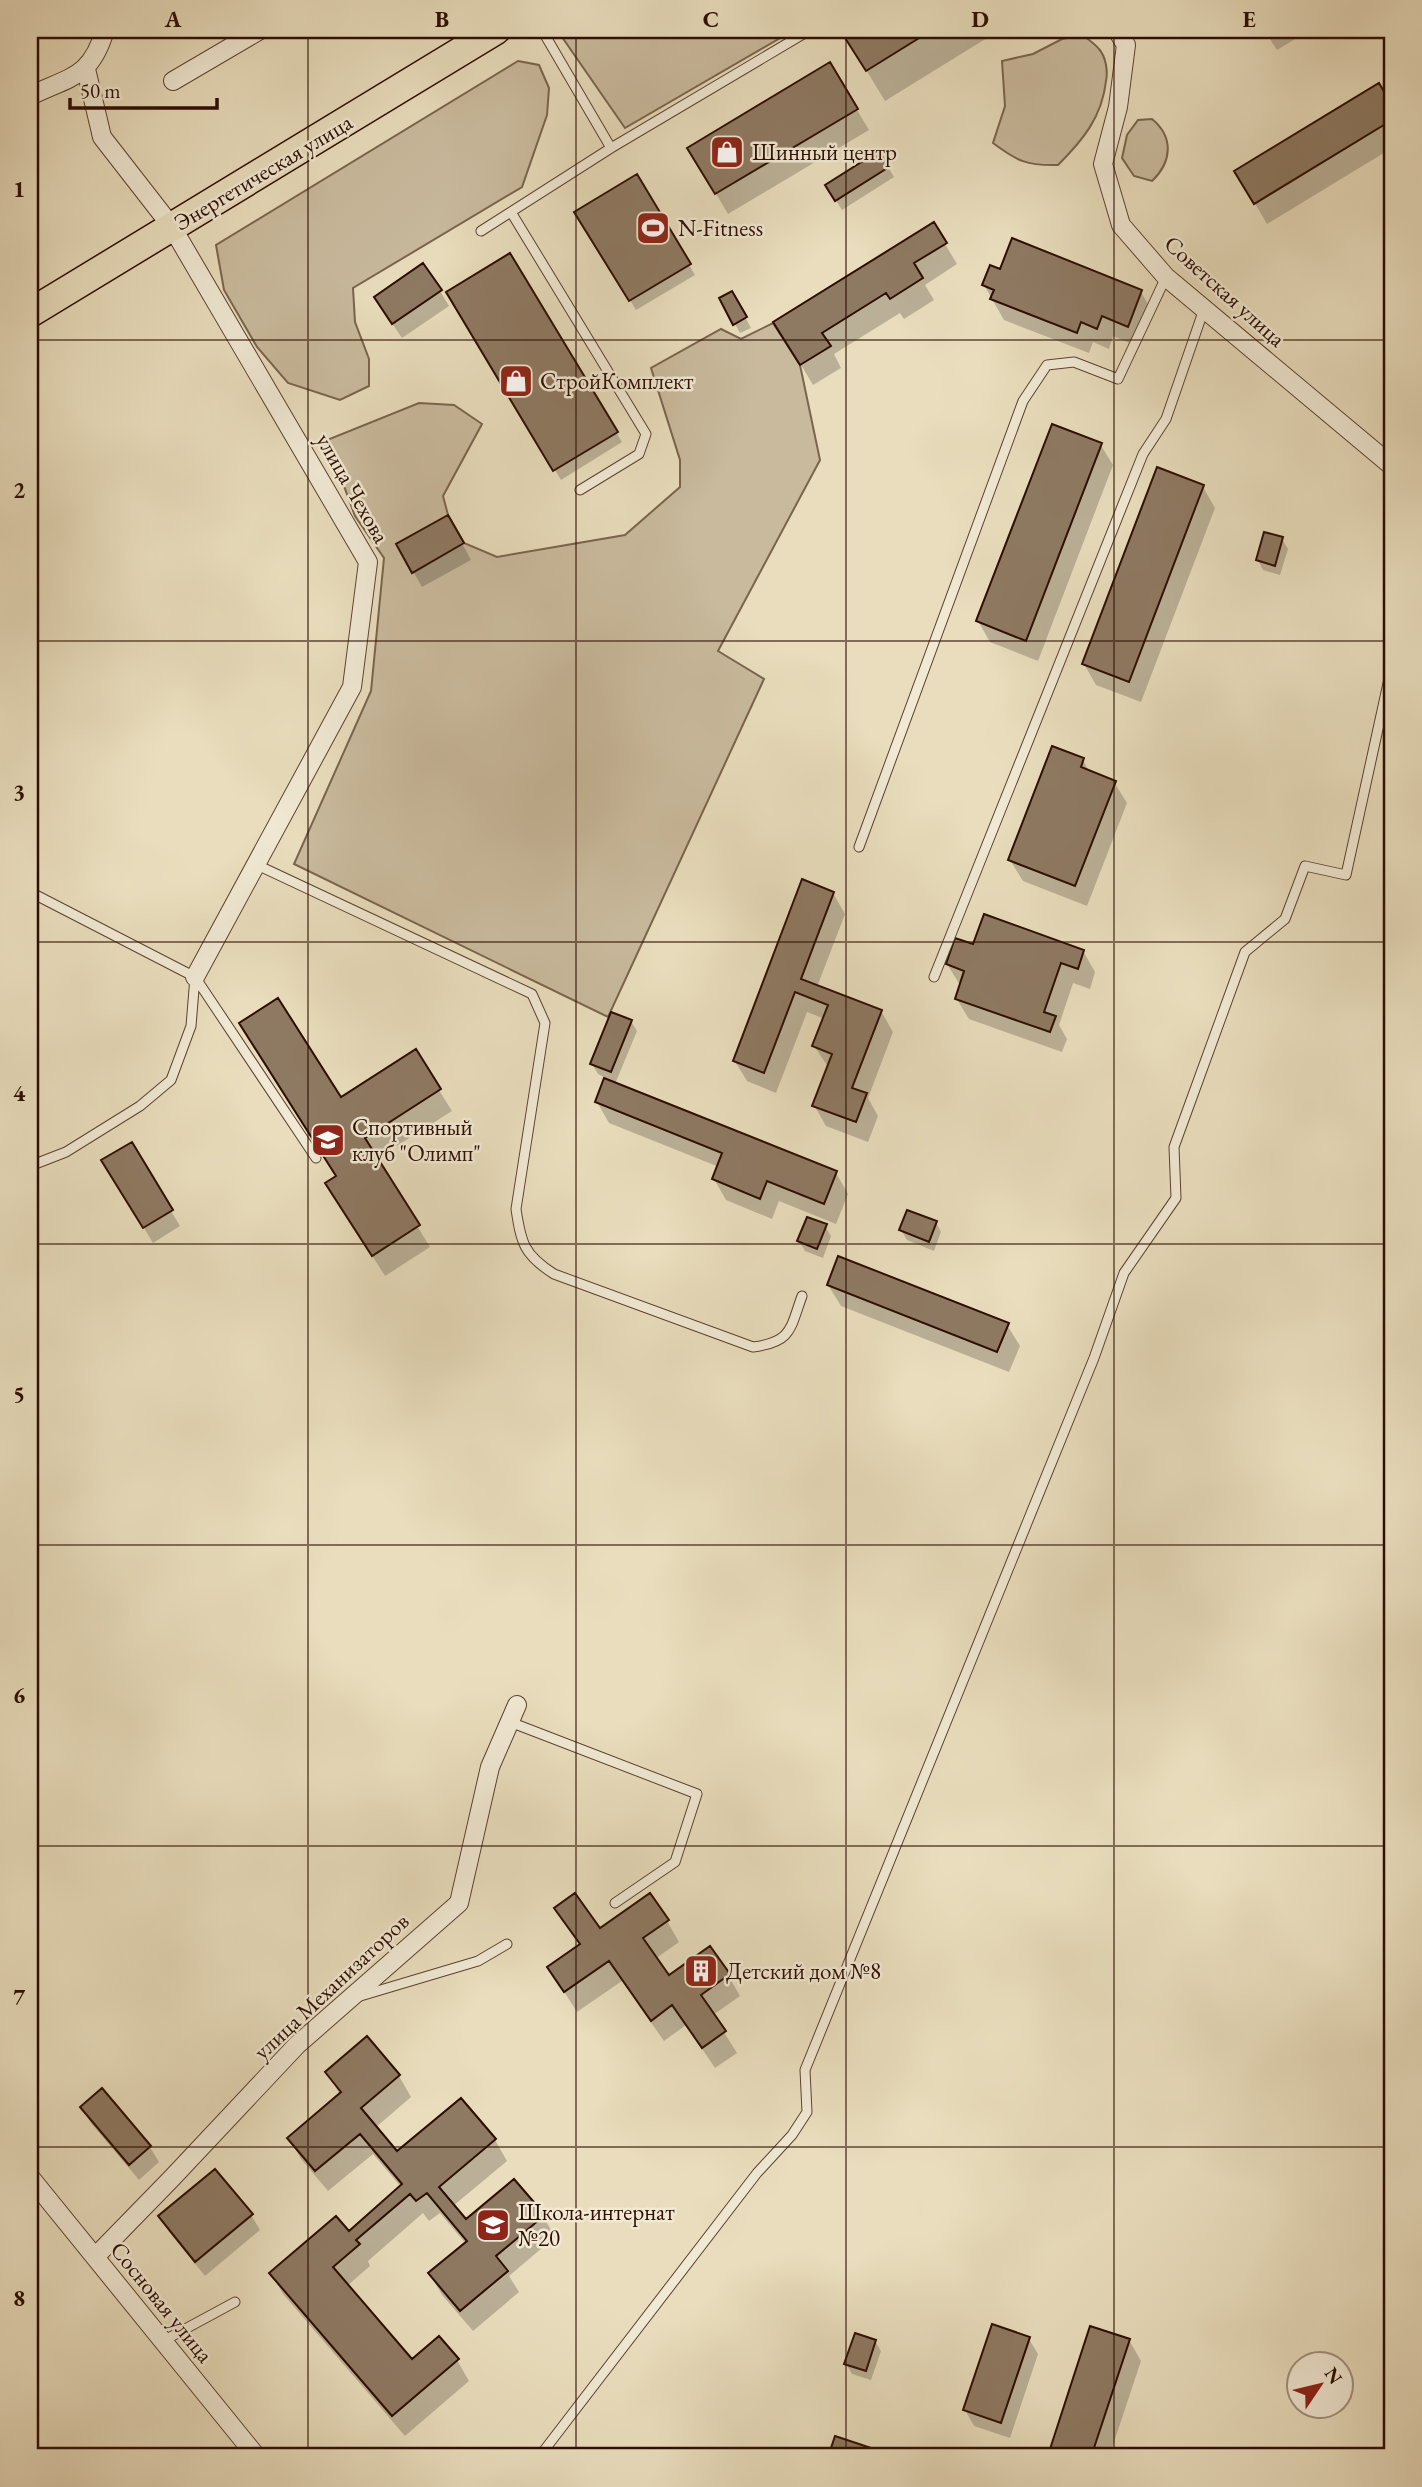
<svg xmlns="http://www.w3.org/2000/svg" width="1422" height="2487" viewBox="0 0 1422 2487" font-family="'EB Garamond',serif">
<rect width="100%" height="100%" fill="#e9ddbd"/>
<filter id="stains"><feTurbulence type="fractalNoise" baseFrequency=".00286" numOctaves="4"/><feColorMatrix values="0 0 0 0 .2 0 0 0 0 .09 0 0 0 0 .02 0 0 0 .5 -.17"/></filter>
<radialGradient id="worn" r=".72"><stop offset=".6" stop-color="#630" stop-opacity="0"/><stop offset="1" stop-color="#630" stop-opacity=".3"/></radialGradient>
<path fill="#c9ba9d" stroke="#7a644e" stroke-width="2" d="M 573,30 L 794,30 L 625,128 L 562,37 Z
M 1082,35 C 1088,39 1095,44 1099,49 C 1106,57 1108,71 1106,81 C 1102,117 1083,140 1058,165 C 1027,166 1017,161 993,143 L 1005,106 L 1002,61 L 1033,54 L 1062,39 Z
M 518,61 L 539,65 L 549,88 L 547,115 L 522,187 L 353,288 L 355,322 L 369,359 L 369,386 L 340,400 L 288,383 L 257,347 L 224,290 L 216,245 Z
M 1152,119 C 1174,137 1172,162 1152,181 L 1134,176 L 1122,158 L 1127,135 L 1138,120 Z
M 773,323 L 800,365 L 820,460 L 718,651 L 764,679 L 608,1017 L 294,864 L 371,691 L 384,558 L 355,516 L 327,440 L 419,403 L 454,405 L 482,424 L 443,496 L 448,515 L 464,543 L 497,557 L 625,535 L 680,487 L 680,460 L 651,368 L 721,329 L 741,339 Z"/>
<path fill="#0003" d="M 842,30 L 1000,30 L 885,101 Z
M 1145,30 L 1161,30 L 1149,37 Z
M 1264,30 L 1310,30 L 1277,50 Z
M 830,65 L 869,130 L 728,214 L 689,148 Z
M 1378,85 L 1392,109 L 1392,148 L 1267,224 L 1236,171 Z
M 888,167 L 894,177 L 842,210 L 827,186 Z
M 636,176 L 695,275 L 636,310 L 577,212 Z
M 945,244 L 957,264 L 925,285 L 934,300 L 904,319 L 900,313 L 834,354 L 841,368 L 813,385 L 776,323 Z
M 510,255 L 622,442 L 561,480 L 448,292 Z
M 984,285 L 1141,292 L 1153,313 L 1139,347 L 1113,336 L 1109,349 L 1093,342 L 1089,353 L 1004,320 Z
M 440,291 L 449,306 L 402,338 L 385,313 Z
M 732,293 L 751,328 L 740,333 L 721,299 Z
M 1100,444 L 1113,465 L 1038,661 L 990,642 L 978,621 Z
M 1203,487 L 1215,508 L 1141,702 L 1096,685 L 1084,664 Z
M 448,517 L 471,560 L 422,587 L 398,545 Z
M 1282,539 L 1288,549 L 1280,575 L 1263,570 L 1258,560 Z
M 1083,760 L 1090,773 L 1114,782 L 1127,803 L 1087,906 L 1023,881 L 1010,860 Z
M 833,893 L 845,914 L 817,987 L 881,1011 L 893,1032 L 868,1098 L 878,1116 L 868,1142 L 826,1126 L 814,1105 L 829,1068 L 814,1046 L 825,1019 L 807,1012 L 776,1093 L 747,1081 L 734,1060 Z
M 1083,951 L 1095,972 L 1090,989 L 1073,983 L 1059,1025 L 1067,1039 L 1062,1052 L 969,1019 L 956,998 L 960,985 L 947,964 Z
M 631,1021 L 637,1031 L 615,1084 L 836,1173 L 848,1194 L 836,1224 L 779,1201 L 772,1219 L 726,1200 L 714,1179 L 719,1167 L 609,1123 L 597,1102 L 606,1078 L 598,1074 L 592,1064 Z
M 415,1052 L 452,1111 L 376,1159 L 430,1247 L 385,1276 L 340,1205 L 338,1177 L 341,1099 Z
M 131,1144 L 180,1226 L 153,1243 L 104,1161 Z
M 936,1222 L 941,1232 L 934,1251 L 907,1240 L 901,1230 Z
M 825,1226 L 831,1236 L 823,1258 L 805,1251 L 799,1241 Z
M 828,1285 L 1007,1325 L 1020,1346 L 1009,1372 L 841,1306 Z
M 556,1908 L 600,1931 L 667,1921 L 679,1942 L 655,1959 L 669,1978 L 728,1975 L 740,1996 L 713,2015 L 737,2053 L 715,2068 L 686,2025 L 664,2041 L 622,1981 L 577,2012 L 549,1968 L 580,1946 Z
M 367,2039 L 399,2076 L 411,2097 L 375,2128 L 397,2154 L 495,2140 L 507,2161 L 453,2206 L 466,2222 L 543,2216 L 555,2237 L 509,2276 L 519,2292 L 473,2331 L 442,2295 L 430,2274 L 466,2244 L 440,2213 L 429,2221 L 423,2213 L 368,2261 L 370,2266 L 347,2286 L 412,2362 L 457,2360 L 469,2381 L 405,2436 L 283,2294 L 271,2273 L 348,2233 L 401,2187 L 373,2154 L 328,2191 L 301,2159 L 289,2138 L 340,2095 L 327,2072 Z
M 102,2090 L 150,2147 L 159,2162 L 139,2180 L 91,2123 L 82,2108 Z
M 251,2215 L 260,2230 L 205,2276 L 169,2232 L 160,2217 Z
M 1029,2339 L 1038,2354 L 1010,2438 L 974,2426 L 965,2410 Z
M 1129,2340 L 1141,2361 L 1109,2457 L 1057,2457 L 1052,2449 Z
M 875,2341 L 881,2351 L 871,2380 L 852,2374 L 846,2364 Z"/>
<path fill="#8e7962" stroke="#2c0d00" stroke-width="2" d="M 840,30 L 932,30 L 866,71 Z
M 830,62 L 858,109 L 715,194 L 687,148 Z
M 1379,83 L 1392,105 L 1392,120 L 1254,204 L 1234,171 Z
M 879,151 L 889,167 L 835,201 L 825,185 Z
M 637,174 L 691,264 L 629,301 L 574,212 Z
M 934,222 L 947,243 L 914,263 L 923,278 L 890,299 L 886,293 L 822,333 L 831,346 L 800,365 L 773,322 Z
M 1012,238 L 1142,290 L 1128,327 L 1102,316 L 1097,329 L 1081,322 L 1077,333 L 990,299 L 994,290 L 982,285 L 990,265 L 1000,269 Z
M 510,253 L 618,432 L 553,471 L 446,292 Z
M 423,263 L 442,290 L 392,324 L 374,297 Z
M 732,291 L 747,317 L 733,325 L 719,298 Z
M 1052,424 L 1102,443 L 1026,641 L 976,621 Z
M 1157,467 L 1204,485 L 1129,682 L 1082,664 Z
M 448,515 L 464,543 L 412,573 L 396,544 Z
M 1264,532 L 1283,537 L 1275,566 L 1256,560 Z
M 1052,746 L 1084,758 L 1081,767 L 1116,781 L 1075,886 L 1008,860 Z
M 802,879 L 834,892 L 801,979 L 882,1010 L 852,1088 L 867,1093 L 856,1122 L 812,1106 L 832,1054 L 812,1046 L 828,1005 L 795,992 L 764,1073 L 733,1061 Z
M 984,914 L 1084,950 L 1078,969 L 1061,963 L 1044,1012 L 1056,1016 L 1050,1032 L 955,999 L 964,971 L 946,964 L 955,938 L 973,944 Z
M 278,998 L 341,1097 L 416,1049 L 441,1089 L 365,1138 L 420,1225 L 372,1256 L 325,1183 L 336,1176 L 239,1023 Z
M 611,1012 L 632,1020 L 611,1072 L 590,1064 Z
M 604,1078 L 837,1171 L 824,1204 L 767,1181 L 760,1199 L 712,1179 L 722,1153 L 595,1102 Z
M 132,1142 L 173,1210 L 143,1228 L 101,1160 Z
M 907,1210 L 937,1221 L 929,1242 L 899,1230 Z
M 807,1217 L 827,1224 L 817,1249 L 797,1241 Z
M 838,1256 L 1009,1323 L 997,1352 L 827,1285 Z
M 575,1893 L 600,1928 L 650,1893 L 669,1920 L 643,1938 L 669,1975 L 710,1946 L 730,1974 L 701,1995 L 726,2031 L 702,2048 L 672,2005 L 651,2021 L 609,1961 L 564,1992 L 547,1967 L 580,1944 L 554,1908 Z
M 367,2036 L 400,2075 L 361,2108 L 397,2151 L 461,2098 L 496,2139 L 439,2187 L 466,2219 L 514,2179 L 545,2215 L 496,2256 L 508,2271 L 460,2311 L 428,2273 L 467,2241 L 427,2193 L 416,2201 L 410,2194 L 356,2240 L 360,2244 L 333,2267 L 412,2359 L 439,2336 L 459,2359 L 392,2416 L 269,2273 L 336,2216 L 349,2231 L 402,2184 L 360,2134 L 315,2171 L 287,2138 L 341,2092 L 325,2072 Z
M 102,2088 L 151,2146 L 129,2165 L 80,2107 Z
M 215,2169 L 253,2214 L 195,2262 L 158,2216 Z
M 992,2324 L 1030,2337 L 1001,2423 L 963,2410 Z
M 1090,2326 L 1130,2339 L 1091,2457 L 1075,2457 L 1050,2449 Z
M 855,2333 L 876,2340 L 866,2371 L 844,2364 Z
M 835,2436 L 898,2457 L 828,2457 Z"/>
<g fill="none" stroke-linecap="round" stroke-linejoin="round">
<g stroke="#5b412f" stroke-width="11">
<path id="service" d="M 611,148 L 810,30
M 511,212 L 646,434 L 639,454 L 580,490
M 481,231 L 611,148 L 542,30
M 859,847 L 1023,401 L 1047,365 L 1074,362 L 1118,379 L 1166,277
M 255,864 L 532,994 L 545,1023 L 516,1209 C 521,1243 524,1255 554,1274 L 753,1347 C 792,1342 790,1329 802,1296
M 30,892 L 195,977 L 316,1158
M 934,977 L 1143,454 L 1166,419 L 1204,309
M 30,1166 L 66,1152 L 140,1106 L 171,1080 L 191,1026 L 195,977
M 510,1722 L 697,1794 L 675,1862 L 615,1903
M 357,1997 L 478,1961 L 507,1944
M 163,2341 L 235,2302
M 539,2457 L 757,2173 L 792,2135 L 807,2112 L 805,2070 L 1094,1358 L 1124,1273 L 1176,1198 L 1174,1147 L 1245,952 L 1285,919 L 1305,866 L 1346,875 L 1392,665"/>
</g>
<g stroke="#5b412f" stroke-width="20">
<path id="minor" d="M 1117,30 L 1126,45 L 1118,107 L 1103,164 L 1121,225 L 1166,277 L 1392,466
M 86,69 L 102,137 L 172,227 L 368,562 L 352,687 L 195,977
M 173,81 L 260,30
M 30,98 L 32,95 C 72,76 91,77 105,30
M 30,2177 L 257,2457
M 95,2257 L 172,2178 L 297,2045 L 459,1903 L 490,1767 L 517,1705"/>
</g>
<g stroke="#2c0d00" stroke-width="31">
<path id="primary" d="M 30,313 L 496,30"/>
</g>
<use href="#service" stroke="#f1e9d4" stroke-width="9"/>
<use href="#minor" stroke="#f1e9d4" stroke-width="18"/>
<use href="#primary" stroke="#e9ddbd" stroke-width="28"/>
</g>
<path fill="none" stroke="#2c0d00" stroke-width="2" stroke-opacity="0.55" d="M 308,30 L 308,2457M 576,30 L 576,2457M 846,30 L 846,2457M 1114,30 L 1114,2457M 30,340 L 1392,340M 30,641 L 1392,641M 30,942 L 1392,942M 30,1244 L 1392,1244M 30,1545 L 1392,1545M 30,1846 L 1392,1846M 30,2147 L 1392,2147"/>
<defs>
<g id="shop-square" transform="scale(1.75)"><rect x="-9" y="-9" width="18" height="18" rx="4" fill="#8f2418" stroke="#f1e9d4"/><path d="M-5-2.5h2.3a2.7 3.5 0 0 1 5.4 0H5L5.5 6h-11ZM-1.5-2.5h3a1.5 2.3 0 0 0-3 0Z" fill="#fff"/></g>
<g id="stadium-square" transform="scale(1.75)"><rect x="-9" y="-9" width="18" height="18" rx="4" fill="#8f2418" stroke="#f1e9d4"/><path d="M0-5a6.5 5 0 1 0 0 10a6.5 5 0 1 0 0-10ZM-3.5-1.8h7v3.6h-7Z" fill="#fff"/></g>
<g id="school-square" transform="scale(1.75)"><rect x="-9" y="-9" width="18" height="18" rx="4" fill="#8f2418" stroke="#f1e9d4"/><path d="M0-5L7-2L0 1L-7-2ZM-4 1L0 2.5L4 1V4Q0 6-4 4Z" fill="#fff"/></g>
<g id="building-square" transform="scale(1.75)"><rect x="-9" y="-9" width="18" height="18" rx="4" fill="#8f2418" stroke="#f1e9d4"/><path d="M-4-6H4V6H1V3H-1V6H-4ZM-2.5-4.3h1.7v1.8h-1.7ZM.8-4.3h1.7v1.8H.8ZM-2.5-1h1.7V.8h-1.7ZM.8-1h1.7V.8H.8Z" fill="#fff"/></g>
</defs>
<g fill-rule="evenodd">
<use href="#shop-square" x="727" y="152"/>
<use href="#stadium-square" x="653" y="228"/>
<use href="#shop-square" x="516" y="381"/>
<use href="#school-square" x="328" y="1140"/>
<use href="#building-square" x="701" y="1971"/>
<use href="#school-square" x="493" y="2225"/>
</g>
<g text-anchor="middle" stroke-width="5" stroke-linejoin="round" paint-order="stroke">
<g font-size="23" fill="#2c0d00" stroke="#f1e9d4" text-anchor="start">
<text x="752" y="160">Шинный центр</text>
<text x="678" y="236">N-Fitness</text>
<text x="540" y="389">СтройКомплект</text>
<text x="352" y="1135">Спортивный<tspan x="352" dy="26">клуб "Олимп"</tspan></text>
<text x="726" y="1979">Детский дом №8</text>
<text x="518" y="2220">Школа-интернат<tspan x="518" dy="26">№20</tspan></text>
</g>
<g font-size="23" fill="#2c0d00" stroke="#f1e9d4">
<text transform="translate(263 172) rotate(-31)" y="8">Энергетическая улица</text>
<text transform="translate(1225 291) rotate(42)" y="8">Советская улица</text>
<text transform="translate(353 488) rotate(60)" y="8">улица Чехова</text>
<text transform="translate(331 1986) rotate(-43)" y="8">улица Механизаторов</text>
<text transform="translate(162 2302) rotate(51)" y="8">Сосновая улица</text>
</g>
</g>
<rect width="1422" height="2487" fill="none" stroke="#e9ddbd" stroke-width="77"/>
<g transform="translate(1320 2385) rotate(55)"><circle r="33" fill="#f1e9d4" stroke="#a2917f" stroke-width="2"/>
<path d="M0-5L12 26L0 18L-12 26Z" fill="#8f2418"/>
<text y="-10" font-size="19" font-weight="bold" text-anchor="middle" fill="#2c0d00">N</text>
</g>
<path d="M70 98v10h147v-10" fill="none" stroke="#2c0d00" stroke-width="3.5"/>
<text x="80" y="98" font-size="21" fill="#2c0d00" stroke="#f1e9d4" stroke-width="5" paint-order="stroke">50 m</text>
<rect x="38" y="38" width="1346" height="2410" fill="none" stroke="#2c0d00" stroke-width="2.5"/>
<g font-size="23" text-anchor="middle" font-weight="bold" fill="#2c0d00">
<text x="173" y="27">A</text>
<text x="442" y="27">B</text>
<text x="711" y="27">C</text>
<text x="980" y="27">D</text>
<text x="1249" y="27">E</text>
<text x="19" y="197">1</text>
<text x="19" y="498">2</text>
<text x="19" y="800">3</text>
<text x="19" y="1101">4</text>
<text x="19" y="1402">5</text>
<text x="19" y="1703">6</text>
<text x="19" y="2005">7</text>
<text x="19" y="2306">8</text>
</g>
<rect width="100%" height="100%" filter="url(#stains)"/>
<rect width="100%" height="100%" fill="url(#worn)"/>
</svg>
